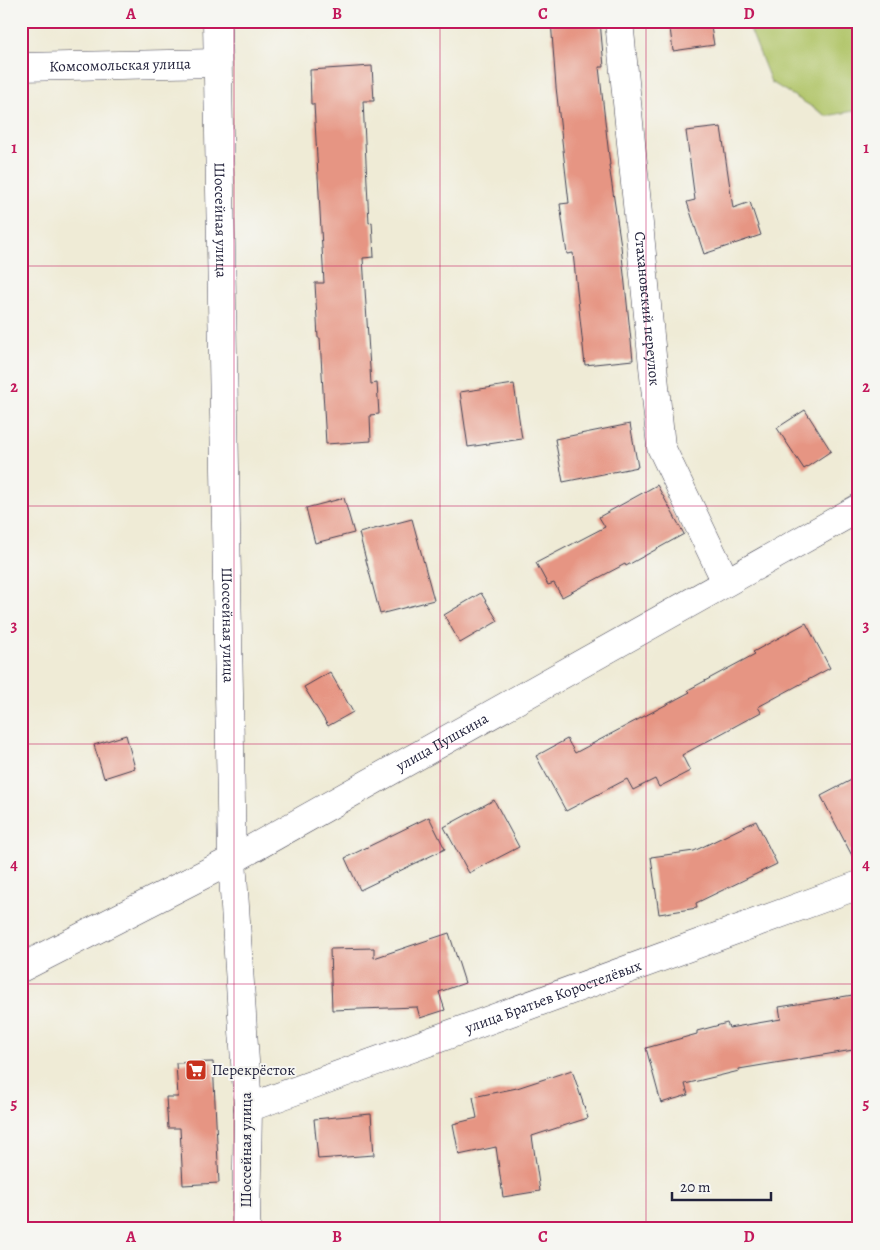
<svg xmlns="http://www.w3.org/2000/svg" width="880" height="1250" viewBox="0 0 880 1250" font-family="Alegreya,serif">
<rect width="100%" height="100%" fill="#f6f6f2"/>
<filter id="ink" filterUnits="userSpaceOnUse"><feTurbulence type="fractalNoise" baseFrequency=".02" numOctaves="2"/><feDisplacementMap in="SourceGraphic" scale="10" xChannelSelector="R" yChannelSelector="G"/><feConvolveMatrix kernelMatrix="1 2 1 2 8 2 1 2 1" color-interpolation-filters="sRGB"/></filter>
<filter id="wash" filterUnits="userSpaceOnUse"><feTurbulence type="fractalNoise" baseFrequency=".0096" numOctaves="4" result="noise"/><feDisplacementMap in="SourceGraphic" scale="20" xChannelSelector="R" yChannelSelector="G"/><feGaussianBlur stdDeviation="1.12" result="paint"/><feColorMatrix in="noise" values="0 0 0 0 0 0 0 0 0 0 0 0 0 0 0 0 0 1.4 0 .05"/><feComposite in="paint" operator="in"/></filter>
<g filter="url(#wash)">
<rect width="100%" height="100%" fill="#efebd6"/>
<path fill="#b1c569" stroke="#6a7452" d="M 747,21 L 859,21 L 859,110 L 827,116 L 771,82 Z"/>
<g id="blocks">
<path fill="#e69583" d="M 551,21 L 600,21 L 604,67 L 599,67 L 610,165 L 609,165 L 621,246 L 633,360 L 585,365 L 573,253 L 567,254 L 560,204 L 569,203 L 556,87 Z
M 669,21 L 710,21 L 714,45 L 673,51 Z
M 372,66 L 374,101 L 363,101 L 369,223 L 372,222 L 374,257 L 363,258 L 371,384 L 377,383 L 379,414 L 370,415 L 371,441 L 326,444 L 320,338 L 318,338 L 315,283 L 324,283 L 314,104 L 311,104 L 310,70 Z
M 721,127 L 733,208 L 750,202 L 761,235 L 704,254 L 687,202 L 695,200 L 686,131 Z
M 514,384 L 522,439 L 468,447 L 460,392 Z
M 805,410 L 831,451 L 804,469 L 777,428 Z
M 630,424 L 638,467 L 563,482 L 555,439 Z
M 657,485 L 684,534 L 626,566 L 625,564 L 562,597 L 554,583 L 548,585 L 536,563 L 605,527 L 599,517 Z
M 344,498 L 354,533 L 315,543 L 306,508 Z
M 412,519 L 434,600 L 380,614 L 359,533 Z
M 481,593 L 498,621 L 460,643 L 444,615 Z
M 806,623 L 830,668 L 758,707 L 761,712 L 682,755 L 690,771 L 659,787 L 655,779 L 633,790 L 627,779 L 566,811 L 536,756 L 567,739 L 575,753 L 690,692 L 688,690 L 755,654 L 753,652 Z
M 330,672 L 353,712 L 328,726 L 304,687 Z
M 126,735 L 135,768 L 104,778 L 94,745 Z
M 859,776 L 859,869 L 821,796 Z
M 494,800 L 519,847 L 469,873 L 444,827 Z
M 429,817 L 445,849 L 360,890 L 345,858 Z
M 756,821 L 777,864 L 696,903 L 697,908 L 659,914 L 651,857 L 694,851 Z
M 449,933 L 465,983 L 439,992 L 445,1010 L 420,1018 L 417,1007 L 332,1010 L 330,949 L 374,948 L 374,958 Z
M 859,994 L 859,1049 L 739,1069 L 739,1071 L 685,1084 L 688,1095 L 661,1103 L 646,1048 L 697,1034 L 697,1031 L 727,1023 L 729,1028 L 781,1019 L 779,1007 Z
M 213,1062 L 219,1183 L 183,1185 L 180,1128 L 168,1128 L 166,1097 L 178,1097 L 176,1063 Z
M 572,1070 L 588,1118 L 532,1136 L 540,1191 L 503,1197 L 496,1147 L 459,1155 L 453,1124 L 477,1118 L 473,1097 L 517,1088 Z
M 371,1114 L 374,1155 L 318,1159 L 314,1119 Z"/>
</g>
</g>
<g filter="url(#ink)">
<use href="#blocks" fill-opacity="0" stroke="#414052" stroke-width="1"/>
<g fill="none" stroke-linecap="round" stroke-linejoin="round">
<g stroke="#414052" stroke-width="29">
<g id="minor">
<path id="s1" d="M 619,21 L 661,447 L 726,582"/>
<path id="s2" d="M 21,67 L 217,63"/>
<path id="s3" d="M 248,1108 L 859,885"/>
</g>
</g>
<g stroke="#414052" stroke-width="29">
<g id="tertiary">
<path id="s4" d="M 217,21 L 232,860"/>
</g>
</g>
<g stroke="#414052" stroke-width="29">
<g id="secondary">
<path d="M 232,860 L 248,1108 L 246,1229"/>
<path id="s5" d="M 21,968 L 232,860 L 859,508"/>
</g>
</g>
<use href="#minor" stroke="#fff" stroke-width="28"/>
<use href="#tertiary" stroke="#fff" stroke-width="28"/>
<use href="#secondary" stroke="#fff" stroke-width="28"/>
</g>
</g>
<path fill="none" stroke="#c2185b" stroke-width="1" stroke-opacity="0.55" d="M 234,21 L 234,1229M 440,21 L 440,1229M 646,21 L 646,1229M 21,266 L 859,266M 21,506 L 859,506M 21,744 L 859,744M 21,984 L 859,984"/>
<defs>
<g id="supermarket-square" transform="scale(1.125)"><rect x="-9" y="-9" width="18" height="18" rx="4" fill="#c8321e" stroke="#f6f6f2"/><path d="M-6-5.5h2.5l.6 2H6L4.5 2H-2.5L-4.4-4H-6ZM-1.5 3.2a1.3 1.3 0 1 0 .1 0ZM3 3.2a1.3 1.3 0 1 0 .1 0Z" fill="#fff"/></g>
</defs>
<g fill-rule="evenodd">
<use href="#supermarket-square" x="196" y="1070"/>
</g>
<g text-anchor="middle" stroke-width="4" stroke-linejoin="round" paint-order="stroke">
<g font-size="15" fill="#22223b" stroke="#f6f6f2">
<text dy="5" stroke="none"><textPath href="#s2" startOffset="99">Комсомольская улица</textPath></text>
<text dy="5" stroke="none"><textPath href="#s4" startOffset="199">Шоссейная улица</textPath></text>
<text dy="5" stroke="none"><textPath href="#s1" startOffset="289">Стахановский переулок</textPath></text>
<text dy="5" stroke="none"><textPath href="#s4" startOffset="604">Шоссейная улица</textPath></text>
<text dy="5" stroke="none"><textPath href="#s5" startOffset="478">улица Пушкина</textPath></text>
<text dy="5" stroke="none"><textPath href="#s3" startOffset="325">улица Братьев Коростелёвых</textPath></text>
<text transform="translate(246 1150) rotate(-90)" y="5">Шоссейная улица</text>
</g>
<g font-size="15" fill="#22223b" stroke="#f6f6f2" text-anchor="start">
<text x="212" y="1075">Перекрёсток</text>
</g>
</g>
<rect width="880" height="1250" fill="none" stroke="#f6f6f2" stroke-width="55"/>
<path d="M672 1192v8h99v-8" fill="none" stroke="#22223b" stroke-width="2.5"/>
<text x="680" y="1192" font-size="15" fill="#22223b" stroke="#f6f6f2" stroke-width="4" paint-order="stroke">20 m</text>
<rect x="28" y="28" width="824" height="1194" fill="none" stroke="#c2185b" stroke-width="2"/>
<g font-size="16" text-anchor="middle" font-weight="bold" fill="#c2185b">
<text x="131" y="19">A</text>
<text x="337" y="19">B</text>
<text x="543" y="19">C</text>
<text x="749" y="19">D</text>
<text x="14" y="153">1</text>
<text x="866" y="153">1</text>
<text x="14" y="392">2</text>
<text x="866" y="392">2</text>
<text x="14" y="631">3</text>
<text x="866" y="631">3</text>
<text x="14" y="870">4</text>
<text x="866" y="870">4</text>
<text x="14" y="1109">5</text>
<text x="866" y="1109">5</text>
<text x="131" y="1242">A</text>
<text x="337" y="1242">B</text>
<text x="543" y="1242">C</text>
<text x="749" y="1242">D</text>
</g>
</svg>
